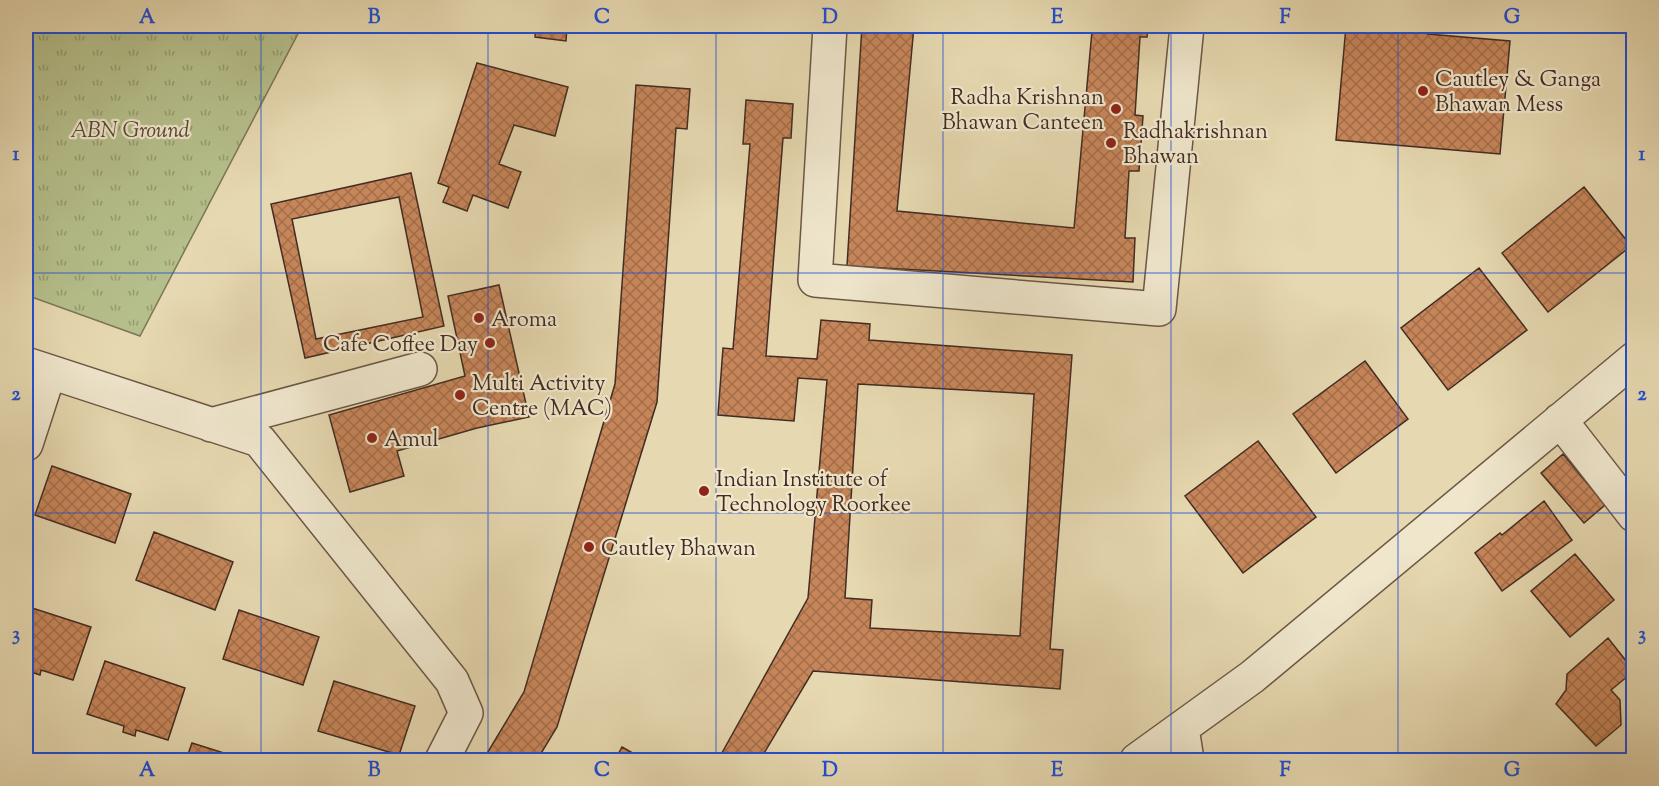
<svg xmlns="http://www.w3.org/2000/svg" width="1659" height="786" viewBox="0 0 1659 786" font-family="'Sorts Mill Goudy',serif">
<defs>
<pattern id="park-tufts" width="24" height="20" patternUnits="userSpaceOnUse" patternTransform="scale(1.5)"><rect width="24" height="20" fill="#b5bf8b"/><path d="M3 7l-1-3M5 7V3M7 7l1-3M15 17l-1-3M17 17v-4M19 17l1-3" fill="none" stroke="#959b71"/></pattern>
<pattern id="building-cross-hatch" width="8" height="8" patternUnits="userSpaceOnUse" patternTransform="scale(1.5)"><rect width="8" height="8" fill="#c7865a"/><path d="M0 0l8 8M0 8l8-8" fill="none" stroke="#a36e4a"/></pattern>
</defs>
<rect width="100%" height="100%" fill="#e6d8b0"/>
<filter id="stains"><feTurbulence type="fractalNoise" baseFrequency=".00333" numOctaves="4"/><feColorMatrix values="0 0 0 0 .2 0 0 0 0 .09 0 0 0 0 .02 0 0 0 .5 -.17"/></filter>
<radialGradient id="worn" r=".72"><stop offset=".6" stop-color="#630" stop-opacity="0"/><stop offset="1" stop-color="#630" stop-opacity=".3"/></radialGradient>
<path fill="url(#park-tufts)" stroke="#7c7657" stroke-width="1.5" d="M 26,26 L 302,26 L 140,336 L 26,295 Z"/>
<path fill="url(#building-cross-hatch)" stroke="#432c23" stroke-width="1.5" fill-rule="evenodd" d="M 536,26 L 567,26 L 566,41 L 535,37 Z
M 862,26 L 914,26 L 897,211 L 1074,228 L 1092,31 L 1034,26 L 1148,26 L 1147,37 L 1140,37 L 1135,115 L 1143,116 L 1139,171 L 1129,171 L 1125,238 L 1135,238 L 1133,282 L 847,266 Z
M 1346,26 L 1429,26 L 1428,34 L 1510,41 L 1500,154 L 1336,140 Z
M 477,63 L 568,87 L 555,136 L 514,125 L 499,164 L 521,172 L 508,208 L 473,195 L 467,211 L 443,202 L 449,187 L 438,183 Z
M 636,85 L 690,89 L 687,129 L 676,128 L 657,402 L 557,727 L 537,760 L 483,760 L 524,692 L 615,384 Z
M 746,100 L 793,104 L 791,138 L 783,138 L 766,356 L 817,359 L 821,320 L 870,324 L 869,340 L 1072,355 L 1050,649 L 1063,650 L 1060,689 L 813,671 L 760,760 L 718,760 L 808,598 L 827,380 L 798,378 L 794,421 L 718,415 L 723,348 L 733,349 L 750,144 L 743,144 ZM 858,384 L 1034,394 L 1020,636 L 870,628 L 872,600 L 845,598 Z
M 411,173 L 444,326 L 305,358 L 271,204 ZM 399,197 L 423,317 L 316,339 L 292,219 Z
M 1584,187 L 1631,246 L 1548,312 L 1502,253 Z
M 1479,268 L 1527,330 L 1448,390 L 1401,328 Z
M 499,285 L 529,417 L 477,428 L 397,451 L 404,476 L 350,492 L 329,415 L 465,376 L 448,296 Z
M 1365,361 L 1408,419 L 1336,473 L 1293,414 Z
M 1258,441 L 1316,517 L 1243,573 L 1185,496 Z
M 1563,454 L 1605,505 L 1584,523 L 1541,473 Z
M 52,466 L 131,494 L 115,543 L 35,515 Z
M 1544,501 L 1572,540 L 1502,591 L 1475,553 L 1500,533 L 1502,535 Z
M 154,532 L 233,562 L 215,610 L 136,580 Z
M 1575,554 L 1614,600 L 1570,637 L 1531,591 Z
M 26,606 L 91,627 L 73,680 L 41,670 L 40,675 L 28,671 L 30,666 L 26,665 Z
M 239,610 L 319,637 L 303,685 L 223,659 Z
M 1608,638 L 1634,671 L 1611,690 L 1620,700 L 1621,725 L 1596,746 L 1556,704 L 1566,690 L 1567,674 Z
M 105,661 L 185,688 L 168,740 L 136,730 L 135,736 L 123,732 L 124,726 L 87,714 Z
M 334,681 L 415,706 L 399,755 L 318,731 Z
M 192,743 L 246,760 L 186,760 Z
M 622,747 L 645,760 L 615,760 Z"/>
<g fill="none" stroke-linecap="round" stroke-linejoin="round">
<g stroke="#6c5746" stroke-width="36">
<path id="minor" d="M 830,26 L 815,280 L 1159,309 L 1187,26
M 26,364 L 259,440 L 452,681 L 466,713 L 442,760
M 1560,420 L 1634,515
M 211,425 L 420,369
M 26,444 L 49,373
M 1182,728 L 1187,760
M 1137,760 L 1252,677 L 1634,359"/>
</g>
<use href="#minor" stroke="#efe6cc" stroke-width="33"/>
</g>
<path fill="none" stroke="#1d4ed8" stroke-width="1.5" stroke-opacity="0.55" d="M 261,26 L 261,760M 488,26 L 488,760M 716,26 L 716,760M 943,26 L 943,760M 1171,26 L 1171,760M 1398,26 L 1398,760M 26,273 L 1634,273M 26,513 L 1634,513"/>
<g fill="#8f2418" stroke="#efe6cc" stroke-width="2">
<circle cx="1423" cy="91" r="6"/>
<circle cx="1116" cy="109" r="6"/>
<circle cx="1111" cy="143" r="6"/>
<circle cx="479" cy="318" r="6"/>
<circle cx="490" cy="343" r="6"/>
<circle cx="460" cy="395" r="6"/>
<circle cx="372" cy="438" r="6"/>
<circle cx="704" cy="491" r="6"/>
<circle cx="589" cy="547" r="6"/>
</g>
<g text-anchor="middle" stroke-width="4.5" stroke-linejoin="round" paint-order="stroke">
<g font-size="22" fill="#432c23" stroke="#efe6cc" text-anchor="start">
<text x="1435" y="86">Cautley &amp; Ganga<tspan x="1435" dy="25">Bhawan Mess</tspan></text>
<text x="1104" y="104" text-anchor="end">Radha Krishnan<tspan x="1104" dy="25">Bhawan Canteen</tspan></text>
<text x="1123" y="138">Radhakrishnan<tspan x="1123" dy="25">Bhawan</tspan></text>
<text x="491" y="326">Aroma</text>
<text x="478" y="351" text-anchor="end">Cafe Coffee Day</text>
<text x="472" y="390">Multi Activity<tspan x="472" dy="25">Centre (MAC)</tspan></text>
<text x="384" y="446">Amul</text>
<text x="716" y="486">Indian Institute of<tspan x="716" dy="25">Technology Roorkee</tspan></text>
<text x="601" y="555">Cautley Bhawan</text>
</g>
<g font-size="22" font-style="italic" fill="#5a4938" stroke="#efe6cc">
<text x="130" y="137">ABN Ground</text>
</g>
</g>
<rect width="1659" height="786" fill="none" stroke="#e6d8b0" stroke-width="66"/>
<rect x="33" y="33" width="1593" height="720" fill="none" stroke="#1d4ed8" stroke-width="2"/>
<g font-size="20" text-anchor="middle" font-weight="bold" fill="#1d4ed8">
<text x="147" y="23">A</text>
<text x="374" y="23">B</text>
<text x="602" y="23">C</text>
<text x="830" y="23">D</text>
<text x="1057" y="23">E</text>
<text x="1285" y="23">F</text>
<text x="1512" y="23">G</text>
<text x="16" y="160">1</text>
<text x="1642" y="160">1</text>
<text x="16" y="400">2</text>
<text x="1642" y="400">2</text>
<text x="16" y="640">3</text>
<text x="1642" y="640">3</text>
<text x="147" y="776">A</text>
<text x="374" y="776">B</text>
<text x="602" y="776">C</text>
<text x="830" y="776">D</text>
<text x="1057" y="776">E</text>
<text x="1285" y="776">F</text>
<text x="1512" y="776">G</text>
</g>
<rect width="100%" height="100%" filter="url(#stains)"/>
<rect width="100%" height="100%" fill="url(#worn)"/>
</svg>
